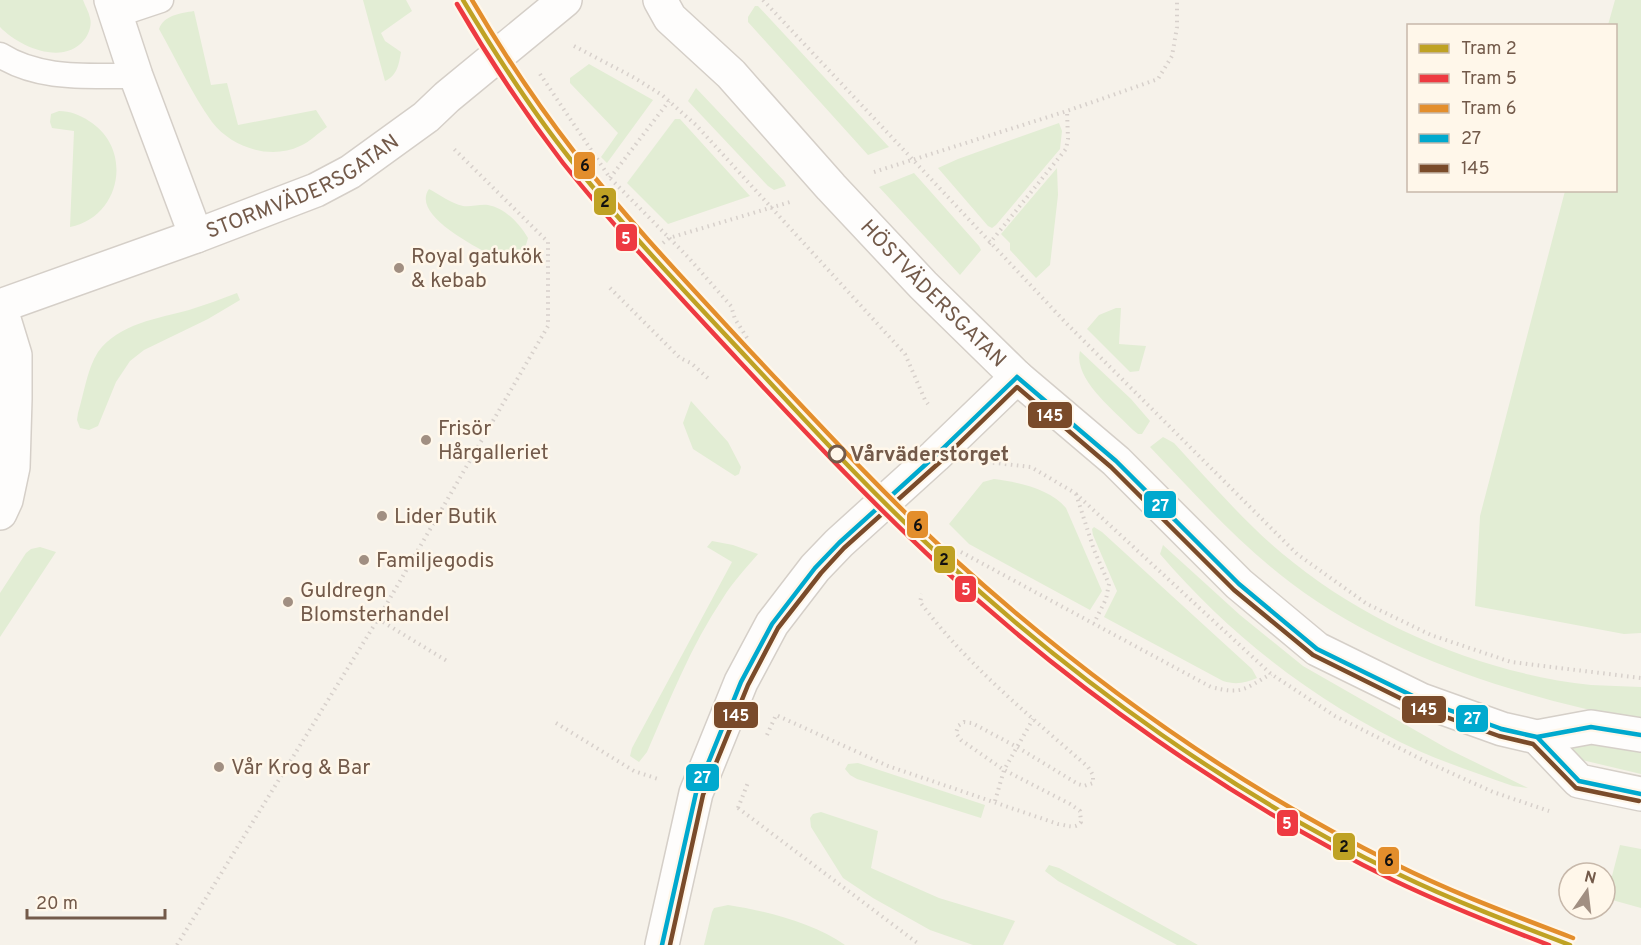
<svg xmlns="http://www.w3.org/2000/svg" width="1641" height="945" viewBox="0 0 1641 945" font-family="Overpass,sans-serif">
<rect width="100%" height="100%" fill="#f6f2ea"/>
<path fill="#e2edd4" d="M 0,0 L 83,0 C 85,6 89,12 90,18 C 92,25 89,34 84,40 C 63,66 19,47 0,27 Z
M 363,0 L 406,0 L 412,11 L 381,33 L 385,41 L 401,52 C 399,64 397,76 385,81 Z
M 1615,0 L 1641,0 L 1641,633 L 1624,634 L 1475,606 L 1480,516 L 1565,191 L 1616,190 L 1616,26 L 1608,25 Z
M 755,6 L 758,6 L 889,147 L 868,155 L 748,22 L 748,17 Z
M 194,11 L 211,85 L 227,83 L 238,125 L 316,110 L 327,127 C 318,133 310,142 300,146 C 271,160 232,148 212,122 C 192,94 176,59 159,29 C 164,15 181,13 194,11 Z
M 589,64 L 653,100 L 607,163 L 601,157 L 618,133 L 570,83 L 570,78 Z
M 696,88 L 784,181 L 786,186 L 774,190 L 768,186 L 688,101 Z
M 59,111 C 70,111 80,115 89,121 C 134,149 121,217 70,227 L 74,131 L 52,128 L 50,122 L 51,114 Z
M 675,119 L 680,119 L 750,196 L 668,224 L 627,183 Z
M 1059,123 L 1062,131 L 1060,149 L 996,225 L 992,228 L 988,226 L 938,168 L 958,159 Z
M 1057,168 L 1058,195 L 1050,265 L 1036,278 L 1010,250 L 1010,243 L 1001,234 Z
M 914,173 L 979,246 L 981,250 L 960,275 L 879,187 Z
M 429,189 C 440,195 451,203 463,206 C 471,207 480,204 488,205 C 505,208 520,224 528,238 C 525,251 519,260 506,263 C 487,252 409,217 429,189 Z
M 237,293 L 240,300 L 208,319 L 144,350 L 130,361 L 116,382 L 98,426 L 89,430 L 80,428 L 77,420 L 78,413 C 84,394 87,369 98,352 C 118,324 159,318 189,310 C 205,305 221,299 237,293 Z
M 1116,308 L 1121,308 L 1119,344 L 1146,346 L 1139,371 L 1130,372 L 1087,329 L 1099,315 Z
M 1080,351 L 1131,399 L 1150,421 L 1142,434 L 1138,434 L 1133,430 C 1115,411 1073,379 1080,351 Z
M 691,401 L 728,442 L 741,467 L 739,474 L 735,476 L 693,449 L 683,423 Z
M 1163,437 L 1174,443 C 1212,484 1250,529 1294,563 C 1375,628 1487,674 1591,685 C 1607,686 1624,686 1641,687 L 1641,721 C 1521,697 1390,658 1291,583 C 1239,544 1195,494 1150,447 Z
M 994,479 C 1018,482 1051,489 1066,508 L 1102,591 L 1090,610 L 969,544 L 949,524 L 983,482 Z
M 1094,527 L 1102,532 L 1252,669 L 1257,678 C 1245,683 1236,685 1223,681 L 1104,617 L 1117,591 L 1093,535 L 1092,529 Z
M 712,541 L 733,545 L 758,554 C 746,568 733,582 723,598 C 691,646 670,699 647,752 L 639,762 L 630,756 L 632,748 L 732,562 L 707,547 Z
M 1163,545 L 1240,615 L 1303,666 L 1448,749 L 1528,788 L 1513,786 C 1482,775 1449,764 1419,751 C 1318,704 1232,638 1160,554 Z
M 40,547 L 56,552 L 0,637 L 0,593 L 26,553 L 31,549 Z
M 1567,735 L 1641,749 L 1641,774 L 1561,755 Z
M 858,763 L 985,805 L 981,818 L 857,779 L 850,775 L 845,769 L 848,764 Z
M 821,812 L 878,831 L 871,868 L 939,898 L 1015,921 L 1003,945 L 973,945 L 930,930 L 873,898 L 843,878 L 811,827 L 810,818 L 813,814 Z
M 1620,845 L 1641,849 L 1641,908 L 1605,898 L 1605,876 L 1612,876 Z
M 1049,865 L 1059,868 L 1198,945 L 1177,945 L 1058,881 L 1045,871 Z
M 728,905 C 766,911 814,923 845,945 L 704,945 L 712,912 L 714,908 Z"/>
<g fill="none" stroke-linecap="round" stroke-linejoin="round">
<g stroke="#d5cfc8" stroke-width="27">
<path id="service" d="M 116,15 L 161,0
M 0,55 C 41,81 90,75 136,76"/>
</g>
<g stroke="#d5cfc8" stroke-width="36">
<g id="minor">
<path d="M 111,0 L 136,76 L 196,236"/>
<path id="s1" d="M 660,0 L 670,18 L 731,74 L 831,187 L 923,285 L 1017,377 L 1116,461 L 1239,584 L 1317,649 L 1421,700 L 1502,729 L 1537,737 L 1591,727 L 1641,735"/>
<path id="s2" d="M 0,306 L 196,236 L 316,190 L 350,172 L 426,117 L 447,97 L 565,0"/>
<path d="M 0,306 L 15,355 L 15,399 L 13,467 L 6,500 L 0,513"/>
<path d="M 1537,737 L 1579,781 L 1641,794"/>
<path d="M 662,945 L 696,793 L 741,682 L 772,624 L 815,568 L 839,543 L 935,456 L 1017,377"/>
</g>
</g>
<path stroke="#d7d0cb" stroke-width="4" stroke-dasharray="1.5 4.5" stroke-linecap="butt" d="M 763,0 L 1067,324 L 1297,554 L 1367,604 L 1431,635 L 1511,662 L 1641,678
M 574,46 L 633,77 L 662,95 L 696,125 L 905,354 L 925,400 L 928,404
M 540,74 L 610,178 L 688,257 L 731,306 L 735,319 L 749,341
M 874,172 L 1067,111 L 1158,79 L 1172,56 L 1177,27 L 1177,0
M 610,178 L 669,101
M 663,243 L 669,238 L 790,202
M 989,244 L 1066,149 L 1068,139 L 1067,111
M 610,288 L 680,358 L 691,363 L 710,380
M 987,462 L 1031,467 L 1075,493 L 1271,674 L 1335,716 L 1427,762 L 1493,792 L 1549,811
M 1076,494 L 1094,550 L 1109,584 L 1106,599 L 1094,623
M 961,552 L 1211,687 C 1243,695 1244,689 1271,674
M 378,619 L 447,661
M 556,723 L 634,771 L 658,779
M 767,735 L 776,715 L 888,766 L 1058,824 C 1067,825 1075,830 1081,822 L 1080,811 L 1070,804 L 1004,770 L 961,740 L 956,733 L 958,726 L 964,722 L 972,723 L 1017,747 L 1078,784 L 1084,786 L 1093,783 L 1093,775 L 1088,767 C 1029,715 968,666 920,602 L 922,594
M 995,801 L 1004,770 L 1033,719
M 738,808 L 749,780
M 738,808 L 920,945
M 177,945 L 378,619 L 548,326 L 548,242 L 452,147"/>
<use href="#service" stroke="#fefdfc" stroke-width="24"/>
<use href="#minor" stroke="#fefdfc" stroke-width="33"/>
<g stroke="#fff7ea" stroke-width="9">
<path id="bus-1" d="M 1017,377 L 1116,461 L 1239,584 L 1317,649 L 1421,700 L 1502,729 L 1537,737 L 1579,781 L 1641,794
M 1501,729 L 1537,737 L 1591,727 L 1641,735
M 662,945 L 696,793 L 741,682 L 772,624 L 815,568 L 839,543 L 935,456 L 1017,377"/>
</g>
<g stroke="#fff7ea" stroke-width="9">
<path id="bus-2" d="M 670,945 L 703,795 L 748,685 L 778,628 L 821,573 L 844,548 L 940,462 L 1017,387 L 1111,467 L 1234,590 L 1313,655 L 1418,707 L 1499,736 L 1533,744 L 1576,788 L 1639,801"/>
</g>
<use href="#bus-1" stroke="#00a9ce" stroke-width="4.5"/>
<use href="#bus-2" stroke="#7a4b2a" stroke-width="4.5"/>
<g stroke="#fff7ea" stroke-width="9">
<path id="tram-1" d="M 463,0 C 496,55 531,110 571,160 C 626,230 688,295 749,360 C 813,429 877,499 947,562 C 1078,683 1237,797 1398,874 C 1454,901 1512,923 1570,945"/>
</g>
<g stroke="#fff7ea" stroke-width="9">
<path id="tram-2" d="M 457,4 C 489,59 524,112 563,163 C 618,232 679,296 739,361 C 804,431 870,501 940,566 C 1070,687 1233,802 1393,880 C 1443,904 1496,925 1549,945"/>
</g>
<g stroke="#fff7ea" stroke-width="9">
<path id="tram-3" d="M 472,0 C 503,53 537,104 575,153 C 630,223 691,287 751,352 C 817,422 882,493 953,558 C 1085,678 1235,785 1395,864 C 1453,893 1513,915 1573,938"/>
</g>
<use href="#tram-1" stroke="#bfa224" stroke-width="4.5"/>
<use href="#tram-2" stroke="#ee3a41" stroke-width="4.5"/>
<use href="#tram-3" stroke="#e38e2c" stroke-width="4.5"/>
</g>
<g fill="#a18f82" stroke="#fff7ea" stroke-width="2">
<circle cx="399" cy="268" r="6"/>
<circle cx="426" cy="440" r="6"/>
<circle cx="382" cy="516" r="6"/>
<circle cx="364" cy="560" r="6"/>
<circle cx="288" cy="602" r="6"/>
<circle cx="219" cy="767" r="6"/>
</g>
<circle fill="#fff7ea" stroke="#735a4a" stroke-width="3" cx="837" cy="454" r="8"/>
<g text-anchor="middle" stroke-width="5" stroke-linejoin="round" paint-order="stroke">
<g font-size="21" fill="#735a4a" stroke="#fff7ea">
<text dy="7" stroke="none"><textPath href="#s2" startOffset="326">STORMVÄDERSGATAN</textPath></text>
<text dy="7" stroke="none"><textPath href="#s1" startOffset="402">HÖSTVÄDERSGATAN</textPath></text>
</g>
<g font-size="21" fill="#735a4a" stroke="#fff7ea" text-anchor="start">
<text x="411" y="263">Royal gatukök<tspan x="411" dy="24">&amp; kebab</tspan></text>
<text x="438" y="435">Frisör<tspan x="438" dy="24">Hårgalleriet</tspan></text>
<text x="394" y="523">Lider Butik</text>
<text x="376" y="567">Familjegodis</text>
<text x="300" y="597">Guldregn<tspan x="300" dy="24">Blomsterhandel</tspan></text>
<text x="231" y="774">Vår Krog &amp; Bar</text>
</g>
<g font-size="21" font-weight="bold" fill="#735a4a" stroke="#fff7ea" text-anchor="start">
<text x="850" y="461">Vårväderstorget</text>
</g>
</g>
<g stroke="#fff7ea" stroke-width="2">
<rect x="573" y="151" width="23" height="29" rx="6" fill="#e38e2c"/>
<rect x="593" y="187" width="24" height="29" rx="6" fill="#bfa224"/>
<rect x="615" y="223" width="23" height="29" rx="6" fill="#ee3a41"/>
<rect x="1027" y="401" width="46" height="28" rx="6" fill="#7a4b2a"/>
<rect x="1143" y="490" width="34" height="29" rx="6" fill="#00a9ce"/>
<rect x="906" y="510" width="23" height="29" rx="6" fill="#e38e2c"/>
<rect x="933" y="545" width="23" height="29" rx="6" fill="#bfa224"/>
<rect x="954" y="575" width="23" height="28" rx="6" fill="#ee3a41"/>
<rect x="1401" y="695" width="46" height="29" rx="6" fill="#7a4b2a"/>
<rect x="713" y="701" width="46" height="28" rx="6" fill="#7a4b2a"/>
<rect x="1455" y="704" width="34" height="29" rx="6" fill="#00a9ce"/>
<rect x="685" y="763" width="35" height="29" rx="6" fill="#00a9ce"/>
<rect x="1276" y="809" width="23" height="28" rx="6" fill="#ee3a41"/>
<rect x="1332" y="832" width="24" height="29" rx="6" fill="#bfa224"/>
<rect x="1377" y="846" width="23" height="29" rx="6" fill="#e38e2c"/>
</g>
<g font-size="16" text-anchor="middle" font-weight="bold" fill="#fff">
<text x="626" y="244">5</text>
<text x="1050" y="421">145</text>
<text x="1160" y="511">27</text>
<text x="966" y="595">5</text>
<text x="1424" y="715">145</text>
<text x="736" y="721">145</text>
<text x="1472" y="724">27</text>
<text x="702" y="783">27</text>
<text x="1287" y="829">5</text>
</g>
<g font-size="16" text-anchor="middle" font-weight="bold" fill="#111">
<text x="585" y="171">6</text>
<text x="605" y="207">2</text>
<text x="918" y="531">6</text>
<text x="944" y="565">2</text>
<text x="1344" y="852">2</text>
<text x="1389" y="866">6</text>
</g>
<rect x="1407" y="24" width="210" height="168" fill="#fff7ea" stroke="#c7b8aa" stroke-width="1.5"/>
<rect x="1419" y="44" width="30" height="9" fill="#bfa224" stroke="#c7b8aa" stroke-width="1.5"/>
<text x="1461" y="54" font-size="18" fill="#735a4a">Tram 2</text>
<rect x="1419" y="74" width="30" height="9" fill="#ee3a41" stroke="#c7b8aa" stroke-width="1.5"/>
<text x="1461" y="84" font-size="18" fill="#735a4a">Tram 5</text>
<rect x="1419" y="104" width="30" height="9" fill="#e38e2c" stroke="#c7b8aa" stroke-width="1.5"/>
<text x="1461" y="114" font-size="18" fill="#735a4a">Tram 6</text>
<rect x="1419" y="134" width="30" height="9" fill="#00a9ce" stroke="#c7b8aa" stroke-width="1.5"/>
<text x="1461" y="144" font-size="18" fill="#735a4a">27</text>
<rect x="1419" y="164" width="30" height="9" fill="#7a4b2a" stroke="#c7b8aa" stroke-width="1.5"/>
<text x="1461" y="174" font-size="18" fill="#735a4a">145</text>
<g transform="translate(1587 891) rotate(14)"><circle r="28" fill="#fff7ea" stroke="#c7b8aa" stroke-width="1.5"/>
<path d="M0-4.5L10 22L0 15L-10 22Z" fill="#a18f82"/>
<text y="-9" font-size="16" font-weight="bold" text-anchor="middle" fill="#735a4a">N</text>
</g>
<path d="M27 909v9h138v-9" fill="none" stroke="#735a4a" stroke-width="3"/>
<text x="36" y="909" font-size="18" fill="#735a4a" stroke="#fff7ea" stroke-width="4.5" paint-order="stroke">20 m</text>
</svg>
